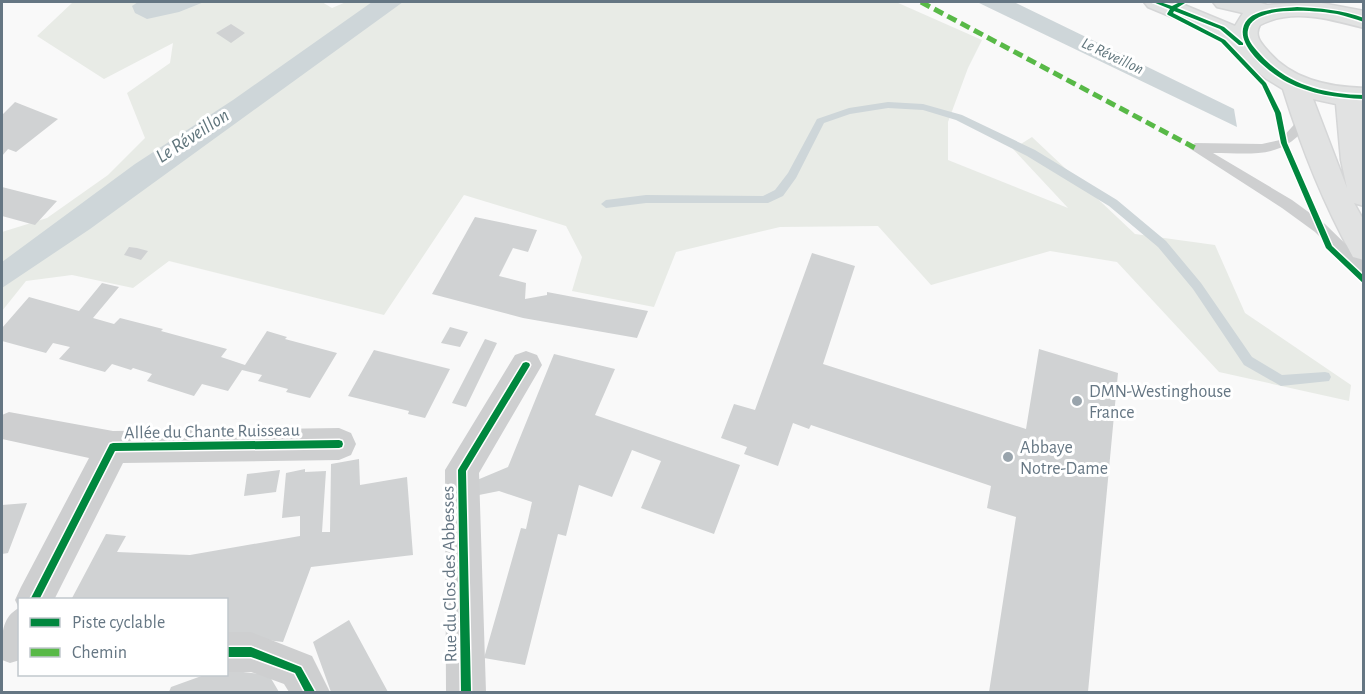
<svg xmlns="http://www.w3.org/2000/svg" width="1365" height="694" viewBox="0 0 1365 694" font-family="'Alegreya Sans',sans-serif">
<rect width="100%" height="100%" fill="#f9f9f9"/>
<path fill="#e8ebe6" d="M 73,2 L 322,2 L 332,8 L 346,2 L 896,2 L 982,40 L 968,68 L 948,122 L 948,160 L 1068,208 L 1013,149 L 1032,137 L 1135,234 L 1215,245 L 1245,313 L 1351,385 L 1349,401 L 1219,372 L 1117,262 L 1050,251 L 931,285 L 878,226 L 780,227 L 676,252 L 654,307 L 572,291 L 582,257 L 566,226 L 464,195 L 384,315 L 169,261 L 133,288 L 72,275 L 26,281 L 2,311 L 2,232 L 47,218 L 108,175 L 145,138 L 127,93 L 170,63 L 173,43 L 104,79 L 37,36 Z"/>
<path fill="#ced6d9" d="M 138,2 L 204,2 L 179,12 L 147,19 L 135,13 L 132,6 Z
M 372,2 L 403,2 L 90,229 L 2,288 L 2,262 L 135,164 L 233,100 Z
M 977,2 L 1014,2 L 1234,109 L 1237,127 Z"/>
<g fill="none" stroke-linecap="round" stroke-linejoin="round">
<path fill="#ced6d9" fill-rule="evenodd" d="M 888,102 L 923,104 L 962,115 L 1035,150 L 1117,200 L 1166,241 L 1201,283 L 1252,357 L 1282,375 L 1325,372 L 1329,373 L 1331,377 L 1329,381 L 1281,386 L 1244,365 L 1193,289 L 1158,247 L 1109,206 L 1027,156 L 956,120 L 923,110 L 888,108 L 850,114 L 824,123 L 796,178 L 783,196 L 768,203 L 646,203 L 606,208 L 601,204 L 606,200 L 646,195 L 763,196 L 775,190 L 788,173 L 817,119 L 849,108 Z"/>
</g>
<path fill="#d0d2d3" d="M 231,24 L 245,33 L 231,43 L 216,33 Z
M 15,102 L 58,119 L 16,152 L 8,149 L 2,156 L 2,115 Z
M 2,187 L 57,201 L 35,225 L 2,216 Z
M 475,217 L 537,230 L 528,252 L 513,248 L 499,276 L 526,283 L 525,299 L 547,295 L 547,292 L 648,311 L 637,338 L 523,318 L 432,294 Z
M 129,247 L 137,248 L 148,251 L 141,260 L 124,255 Z
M 812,253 L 855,266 L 823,364 L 1026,429 L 1039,349 L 1118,373 L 1088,692 L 989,692 L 1016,517 L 987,508 L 991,486 L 811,425 L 809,429 L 793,423 L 778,466 L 744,454 L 747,447 L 721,438 L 734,404 L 755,410 Z
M 102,283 L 119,287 L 93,318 L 114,324 L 120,318 L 163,329 L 161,331 L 227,349 L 221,357 L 245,365 L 267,331 L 287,337 L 285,339 L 337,353 L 310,398 L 286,392 L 288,389 L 258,381 L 262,375 L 242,370 L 228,391 L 202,384 L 194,396 L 147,381 L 152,374 L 133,368 L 131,370 L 112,364 L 105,372 L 59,359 L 70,347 L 53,343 L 46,353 L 2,341 L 2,328 L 29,297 L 79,311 Z
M 450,327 L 468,332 L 460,347 L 441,343 Z
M 485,339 L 497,343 L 466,407 L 452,403 Z
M 374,350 L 450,369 L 425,418 L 408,414 L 409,411 L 348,396 Z
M 554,354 L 615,369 L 595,415 L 740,465 L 714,534 L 641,508 L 661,461 L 632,450 L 612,497 L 579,485 L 566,536 L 558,534 L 525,665 L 484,658 L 521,528 L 526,529 L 532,502 L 499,491 L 479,495 L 477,480 L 508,467 Z
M 359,459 L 360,485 L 407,477 L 413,555 L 311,567 L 283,642 L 226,635 L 226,600 L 71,600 L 106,534 L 126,536 L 117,552 L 190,555 L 300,536 L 300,516 L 282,518 L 286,473 L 305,469 L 305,472 L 326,471 L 322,532 L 330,532 L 331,464 Z
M 280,470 L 276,492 L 244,496 L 247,474 Z
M 27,503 L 8,553 L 2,554 L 2,505 Z
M 349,620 L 388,692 L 331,692 L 313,642 Z
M 226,670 L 269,675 L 279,692 L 169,692 L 171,687 L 207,674 L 226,674 Z"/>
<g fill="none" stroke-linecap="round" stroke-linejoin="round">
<g stroke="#d5d6d7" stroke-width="3">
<path id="secondary" d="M 1144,2 L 1177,2 L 1235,26 L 1243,13 L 1217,7 L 1213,2 L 1258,2 L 1267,5 L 1316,2 L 1364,11 L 1364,28 C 1331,19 1291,8 1260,25 C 1254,35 1260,42 1267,50 C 1291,79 1327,87 1364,88 L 1364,206 L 1354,203 L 1364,221 L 1364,260 L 1353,257 C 1323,203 1301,147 1283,89 L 1265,78 L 1213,34 L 1148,7 ZM 1313,99 L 1336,104 L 1341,160 L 1347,188 Z"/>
</g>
<path fill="#cecfd0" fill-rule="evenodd" d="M 1306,115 L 1312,119 C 1285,160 1257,153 1213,153 L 1292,200 L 1325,224 L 1364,262 L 1364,277 L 1359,275 L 1315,232 L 1282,208 L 1189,148 L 1195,143 L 1262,144 L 1280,140 L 1302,116 Z"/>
<path fill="#cecfd0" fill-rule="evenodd" d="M 526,351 L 537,355 L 542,365 L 479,473 L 486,692 L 446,692 L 445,470 L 515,355 Z
M 9,412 L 113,431 L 339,428 L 351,433 L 356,444 L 351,455 L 339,460 L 123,463 L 54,600 L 20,600 L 20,660 L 10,663 L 2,660 C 2,637 0,618 19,608 L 15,600 L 21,587 L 89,458 L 2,439 L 2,415 Z
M 226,632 L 251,632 L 312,656 L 330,692 L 289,692 L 284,684 L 251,672 L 226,672 Z"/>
<use href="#secondary" fill="#e1e2e2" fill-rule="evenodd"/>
<path stroke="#58b947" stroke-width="5" stroke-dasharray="10 5" stroke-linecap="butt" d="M 921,2 L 1195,148"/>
<g stroke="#fff" stroke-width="3">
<path id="cycleway" d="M 1153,2 L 1160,2 L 1172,6 L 1180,2 L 1185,2 L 1185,3 L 1177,8 L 1224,27 L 1243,43 L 1243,45 L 1239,45 L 1220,29 L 1174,11 L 1173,13 L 1225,40 L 1266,83 L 1281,113 L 1287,143 L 1332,246 L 1364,276 L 1364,284 L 1326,248 L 1281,143 L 1275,113 L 1262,85 L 1221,42 L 1168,15 L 1167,14 L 1170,9 Z
M 1297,7 C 1320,8 1342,10 1364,18 L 1364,22 C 1355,19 1346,16 1337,14 C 1318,11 1252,4 1248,30 C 1246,38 1252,45 1257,51 C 1285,84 1321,94 1364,95 L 1364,99 C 1337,98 1311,94 1287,82 C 1270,73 1228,41 1248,19 C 1258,9 1283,8 1297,7 Z
M 526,362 L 529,363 L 530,365 L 529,367 L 466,471 L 471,692 L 461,692 L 458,470 L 523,363 Z
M 339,440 L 342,441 L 343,444 L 342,447 L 339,448 L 115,451 L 39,600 L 30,600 L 110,444 L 113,443 Z
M 226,647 L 251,647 L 301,667 L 315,692 L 305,692 L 295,673 L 251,657 L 226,657 Z"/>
</g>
<use href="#cycleway" fill="#00873e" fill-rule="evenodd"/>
</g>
<g fill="#99a4ac" stroke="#fff" stroke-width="2">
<circle cx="1077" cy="401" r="6"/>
<circle cx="1008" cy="457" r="6"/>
</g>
<g text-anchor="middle" stroke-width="6" stroke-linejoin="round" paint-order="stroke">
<g font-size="16" font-style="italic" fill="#60757c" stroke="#fff">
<text transform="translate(1113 55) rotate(25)" y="6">Le Réveillon</text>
</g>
<g font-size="18" fill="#657683" stroke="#fff" text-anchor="start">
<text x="1089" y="397">DMN-Westinghouse<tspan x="1089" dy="21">France</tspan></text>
<text x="1020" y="453">Abbaye<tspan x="1020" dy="21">Notre-Dame</tspan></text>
</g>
<g font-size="18" fill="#657683" stroke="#fff">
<text transform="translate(212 431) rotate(-1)" y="6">Allée du Chante Ruisseau</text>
<text transform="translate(449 574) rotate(-91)" y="6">Rue du Clos des Abbesses</text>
</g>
<g font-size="20" font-style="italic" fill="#60757c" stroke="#fff">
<text transform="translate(192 135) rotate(-33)" y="7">Le Réveillon</text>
</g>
</g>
<rect width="1365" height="694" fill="none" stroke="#657683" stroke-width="6"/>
<rect x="18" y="598" width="210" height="78" fill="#ffffff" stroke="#c1c8cd" stroke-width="1.5"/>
<rect x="30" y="618" width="30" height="9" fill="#00873e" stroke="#c1c8cd" stroke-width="1.5"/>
<text x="72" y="628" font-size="18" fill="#657683">Piste cyclable</text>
<rect x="30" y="648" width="30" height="9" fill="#58b947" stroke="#c1c8cd" stroke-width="1.5"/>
<text x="72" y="658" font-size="18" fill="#657683">Chemin</text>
</svg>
